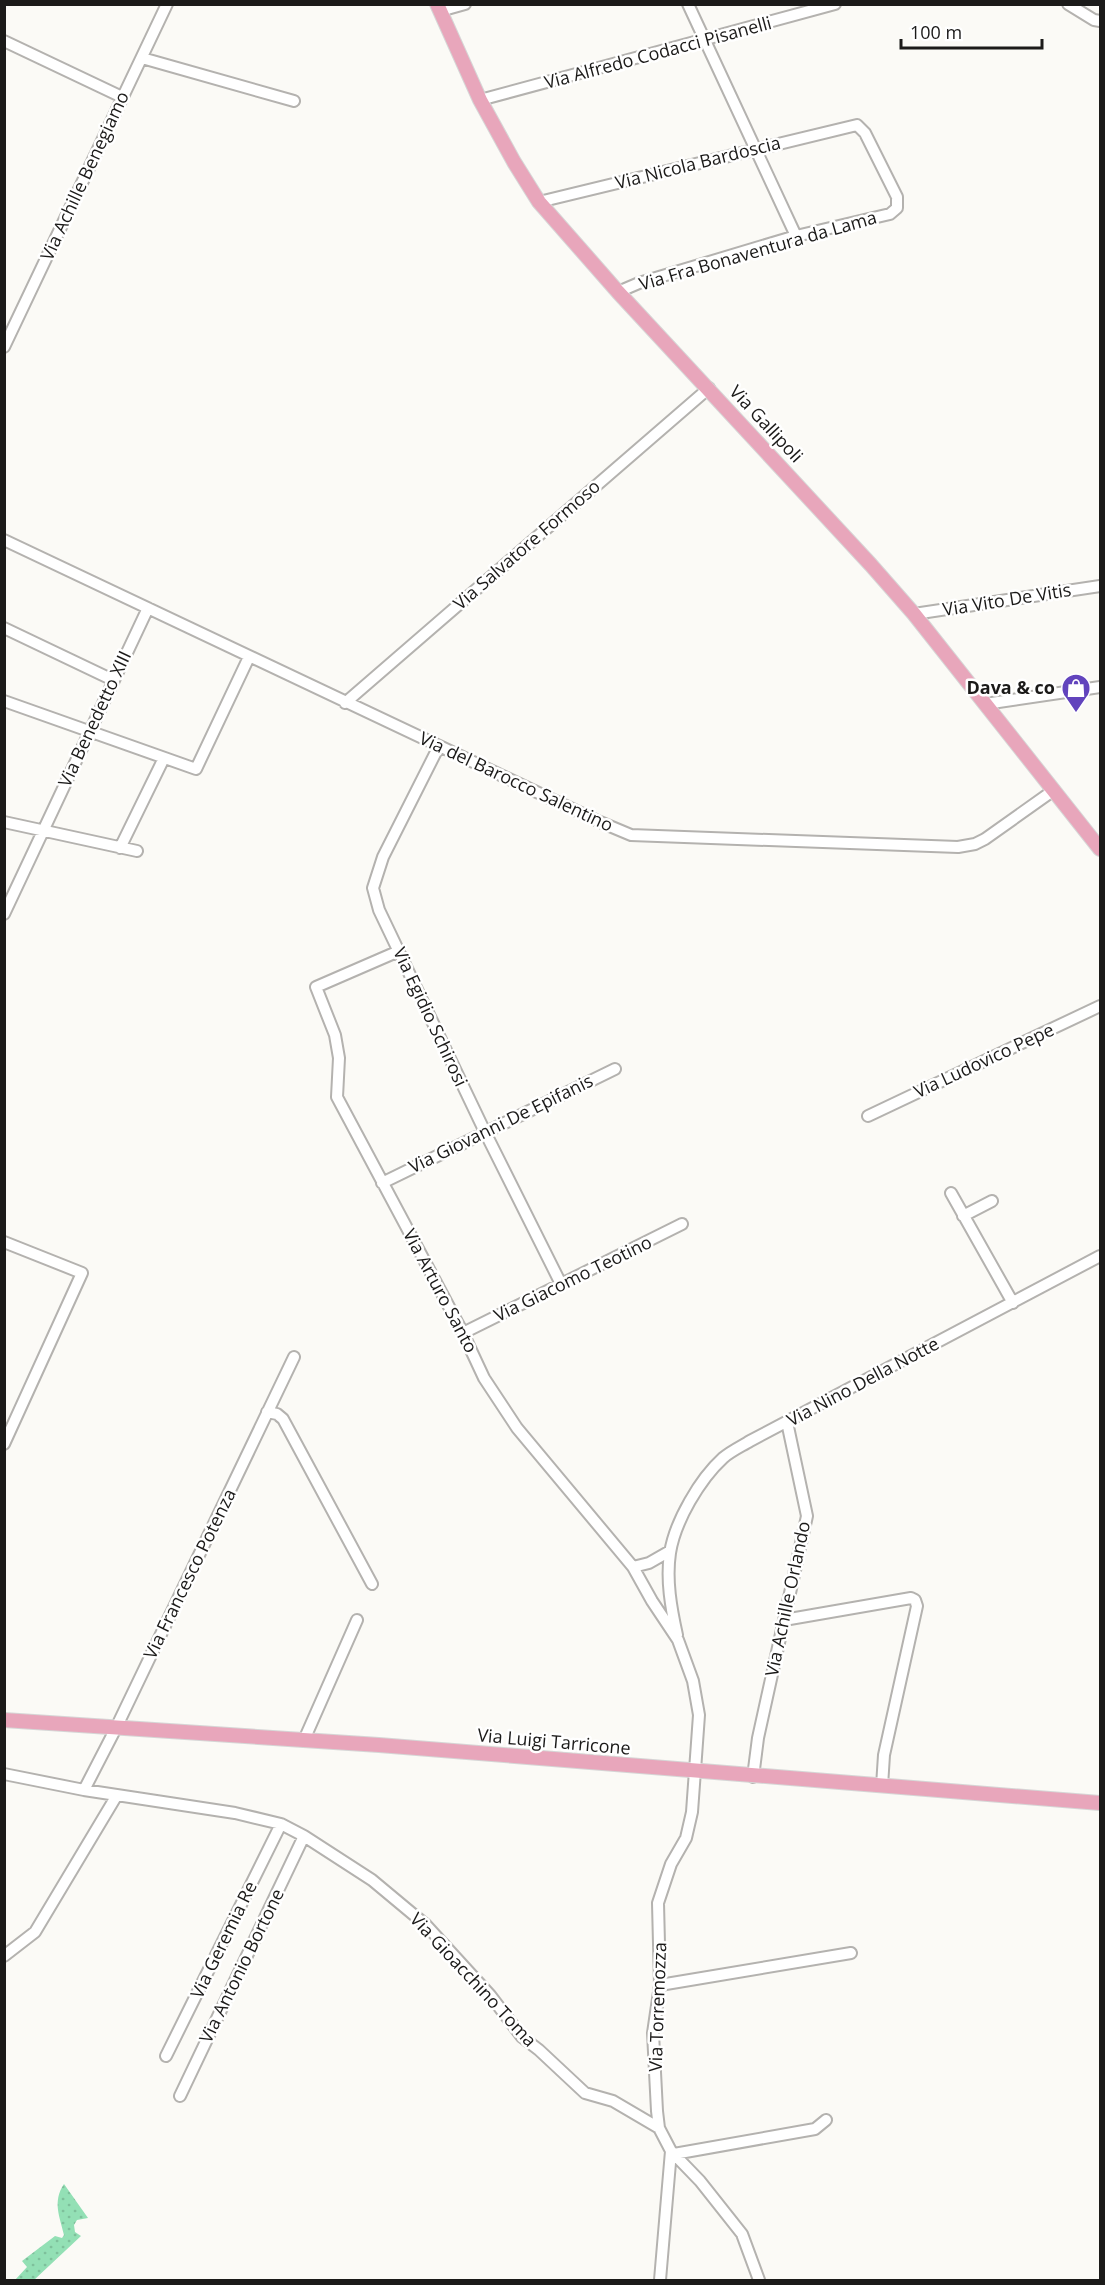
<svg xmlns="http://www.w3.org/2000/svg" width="1105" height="2285" viewBox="0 0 1105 2285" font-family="'Open Sans',sans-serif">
<defs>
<pattern id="grass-dots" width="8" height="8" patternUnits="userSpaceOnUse" patternTransform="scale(1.5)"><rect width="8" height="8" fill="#93e0b5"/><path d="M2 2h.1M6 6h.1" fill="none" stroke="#7ec09b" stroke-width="1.8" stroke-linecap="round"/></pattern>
</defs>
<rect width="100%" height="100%" fill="#fbfaf6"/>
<path fill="url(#grass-dots)" d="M 64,2184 L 88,2218 L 77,2220 L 74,2225 L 75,2232 L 81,2236 L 34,2280 L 15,2280 L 27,2267 L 22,2261 L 55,2236 L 62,2238 L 64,2235 C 60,2217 52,2202 64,2184 Z"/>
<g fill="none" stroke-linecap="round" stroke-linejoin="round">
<g stroke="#b4b2af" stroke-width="14">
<path id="minor" d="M 688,4 L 796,236
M 1068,4 L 1094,20 L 1100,21
M 440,11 L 465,4
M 4,41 L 122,97
M 142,58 L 294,101
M 480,100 L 835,4
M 539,202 L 857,125 L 865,133 L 897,197 L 897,208 L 890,214 L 796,236 L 639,283 L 618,292
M 4,347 L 167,4
M 4,540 L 600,822 L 631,835 L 958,847 L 975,844 L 985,839 L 1054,790
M 914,614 L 1100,586
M 4,628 L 113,680
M 4,701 L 196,769 L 249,657
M 345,703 L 709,388
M 985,704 L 1100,687
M 439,746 L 383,857 L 373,888 L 379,910 L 485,1132 L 561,1284
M 4,822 L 137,851
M 120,848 L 164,758
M 4,914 L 148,608
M 399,951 L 316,987 L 335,1035 L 339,1058 L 337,1097 L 463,1333 L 484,1378 L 517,1428 L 633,1567 L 652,1601 L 678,1640 L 693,1681 L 699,1715 L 692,1812 L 686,1838 L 671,1864 L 658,1903 L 660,1985 L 653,2033 L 657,2111 L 659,2128 L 671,2151 L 660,2280
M 868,1116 L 1100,1006
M 382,1183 L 615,1069
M 951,1193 L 1013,1303
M 963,1216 L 992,1201
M 4,1242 L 82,1273 L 4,1444
M 463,1333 L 682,1224
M 267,1412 L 277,1414 L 283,1419 L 372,1584
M 633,1567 L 649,1563 L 670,1551
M 784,1620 L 911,1598 L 915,1600 L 917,1606 L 884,1755 L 882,1786
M 677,1635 C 671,1608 666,1580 670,1553 C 675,1521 700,1479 723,1458 C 731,1451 742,1446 750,1441 L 1100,1256
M 304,1740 L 357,1620
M 4,1774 L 84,1790 L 235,1813 L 281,1824 L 304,1836 L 372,1880 L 426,1925 L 490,1995 L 522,2037 L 539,2050 L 585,2093 L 613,2101 L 659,2128
M 753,1777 L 758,1738 L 807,1516 L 787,1422
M 84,1790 L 116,1728 L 294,1357
M 4,1956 L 35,1932 L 117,1795
M 660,1985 L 851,1953
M 166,2056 L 281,1824
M 180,2096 L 304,1836
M 671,2151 L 700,2181 L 742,2234 L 759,2280
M 674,2154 L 815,2129 L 826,2120"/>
</g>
<g stroke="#d6d6d6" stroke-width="16">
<path id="major" d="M 437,4 L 480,100 L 514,162 L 539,202 L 618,292 L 871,565 L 914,614 L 1100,849
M 4,1720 L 379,1745 L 1100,1803"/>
</g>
<use href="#minor" stroke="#fff" stroke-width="10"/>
<use href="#major" stroke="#e8a6bb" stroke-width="14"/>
</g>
<defs>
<g id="shop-pin" transform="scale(1.5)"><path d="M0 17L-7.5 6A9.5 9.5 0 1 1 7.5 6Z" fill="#6244bd" stroke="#fff"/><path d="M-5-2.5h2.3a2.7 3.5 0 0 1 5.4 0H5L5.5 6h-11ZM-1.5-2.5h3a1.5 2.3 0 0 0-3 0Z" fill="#fff"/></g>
</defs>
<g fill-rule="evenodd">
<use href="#shop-pin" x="1076" y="688"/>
</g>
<g text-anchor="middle" stroke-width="5" stroke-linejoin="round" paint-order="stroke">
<g font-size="18" fill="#1b1a19" stroke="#fff">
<text transform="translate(658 53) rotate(-15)" y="6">Via Alfredo Codacci Pisanelli</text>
<text transform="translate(698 163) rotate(-14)" y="6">Via Nicola Bardoscia</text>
<text transform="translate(85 176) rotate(-65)" y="6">Via Achille Benegiamo</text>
<text transform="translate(758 251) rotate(-16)" y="6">Via Fra Bonaventura da Lama</text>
<text transform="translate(766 424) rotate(47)" y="6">Via Gallipoli</text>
<text transform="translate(527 545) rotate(-41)" y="6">Via Salvatore Formoso</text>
<text transform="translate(1007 600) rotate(-9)" y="6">Via Vito De Vitis</text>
<text transform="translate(95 719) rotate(-65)" y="6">Via Benedetto XIII</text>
<text transform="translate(516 782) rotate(25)" y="6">Via del Barocco Salentino</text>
<text transform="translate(430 1017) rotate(65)" y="6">Via Egidio Schirosi</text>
<text transform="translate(984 1061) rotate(-25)" y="6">Via Ludovico Pepe</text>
<text transform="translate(501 1124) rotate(-26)" y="6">Via Giovanni De Epifanis</text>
<text transform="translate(573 1279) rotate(-26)" y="6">Via Giacomo Teotino</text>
<text transform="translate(440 1291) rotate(62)" y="6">Via Arturo Santo</text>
<text transform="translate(863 1382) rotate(-28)" y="6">Via Nino Della Notte</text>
<text transform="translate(190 1574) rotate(-64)" y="6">Via Francesco Potenza</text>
<text transform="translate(788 1599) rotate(-78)" y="6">Via Achille Orlando</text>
<text transform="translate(554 1742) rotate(5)" y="6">Via Luigi Tarricone</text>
<text transform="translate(224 1940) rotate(-64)" y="6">Via Geremia Re</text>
<text transform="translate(242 1966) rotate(-64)" y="6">Via Antonio Bortone</text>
<text transform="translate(473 1980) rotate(47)" y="6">Via Gioacchino Toma</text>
<text transform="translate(658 2007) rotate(-88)" y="6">Via Torremozza</text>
</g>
<g font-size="18" font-weight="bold" fill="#1b1a19" stroke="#fff" text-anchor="end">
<text x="1055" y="694">Dava &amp; co</text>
</g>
</g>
<rect width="1105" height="2285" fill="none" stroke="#1b1a19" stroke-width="12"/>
<path d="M901 39v9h141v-9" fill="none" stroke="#1b1a19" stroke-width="3"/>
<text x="910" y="39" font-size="18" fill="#1b1a19" stroke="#ffffff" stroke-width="4.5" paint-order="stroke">100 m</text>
</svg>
